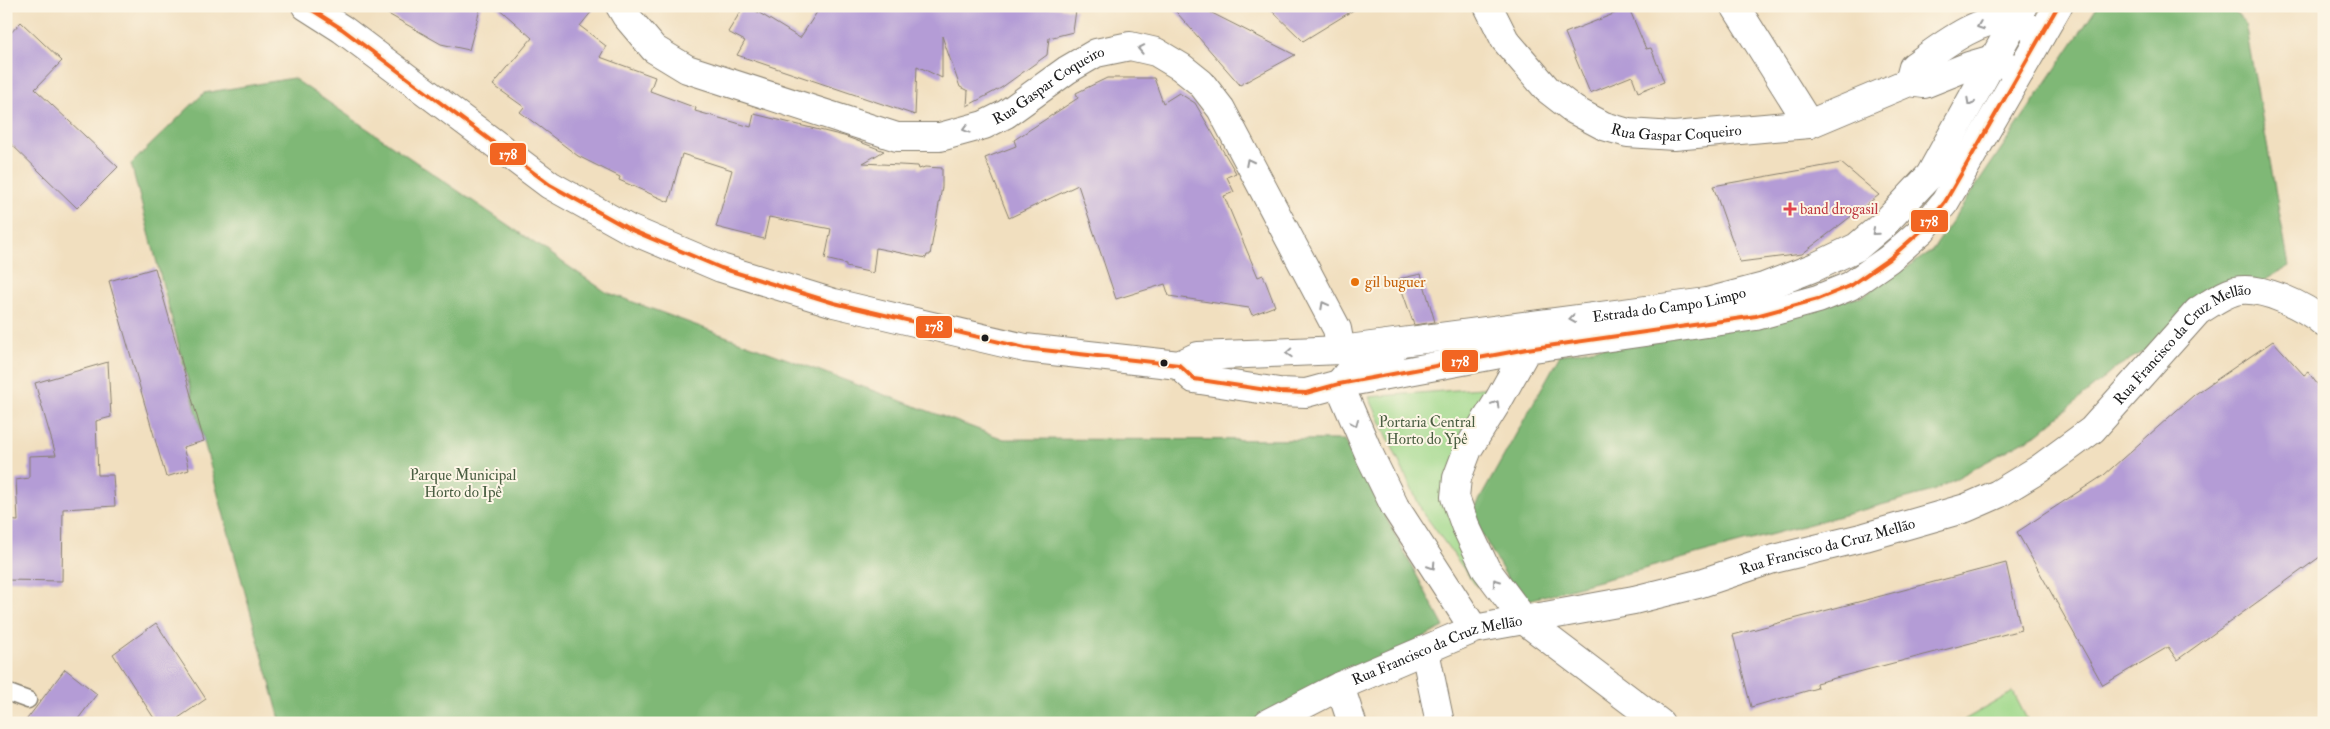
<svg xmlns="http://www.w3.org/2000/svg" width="2330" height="729" viewBox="0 0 2330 729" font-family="'IM FELL Double Pica',serif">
<rect width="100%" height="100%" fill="#fcf5e5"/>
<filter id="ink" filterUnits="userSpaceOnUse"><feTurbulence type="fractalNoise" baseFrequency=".02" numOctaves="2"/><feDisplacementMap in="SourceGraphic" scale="10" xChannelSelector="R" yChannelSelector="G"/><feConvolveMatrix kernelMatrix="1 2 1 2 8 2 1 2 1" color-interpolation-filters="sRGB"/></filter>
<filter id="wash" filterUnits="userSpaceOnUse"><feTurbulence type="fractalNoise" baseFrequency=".0096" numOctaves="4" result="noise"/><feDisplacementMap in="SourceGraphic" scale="20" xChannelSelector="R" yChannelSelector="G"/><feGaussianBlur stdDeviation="1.12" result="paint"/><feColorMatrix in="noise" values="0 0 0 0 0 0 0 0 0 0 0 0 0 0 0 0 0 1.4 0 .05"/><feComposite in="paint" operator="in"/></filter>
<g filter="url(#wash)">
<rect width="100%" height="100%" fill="#f1dfbf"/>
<path fill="#9fd88a" stroke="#5e7a53" d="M 1493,387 L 1452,466 L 1472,541 L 1477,587 L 1422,511 L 1369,397 Z
M 2013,692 L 2029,723 L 1965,723 L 1964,720 Z"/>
<path fill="#7fb876" stroke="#4e6a49" d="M 2098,6 L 2229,6 L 2245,23 L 2289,266 L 2117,367 L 2039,433 L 1933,491 L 1521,602 L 1471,515 L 1560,355 L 1861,297 L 1932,251 Z
M 293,78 L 606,292 L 1004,439 L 1345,440 L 1444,627 L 1250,723 L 281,723 L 216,487 L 131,164 L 204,93 Z"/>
<g id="blocks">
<path fill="#b49cd6" d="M 374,6 L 481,6 L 469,50 L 441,44 Z
M 496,6 L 596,6 L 580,26 L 606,46 L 600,57 L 655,77 L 650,91 L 696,108 L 695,111 L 751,127 L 754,114 L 844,136 L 884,151 L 863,163 L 918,166 L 919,169 L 925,167 L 942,168 L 942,187 L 930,255 L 927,255 L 926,258 L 876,248 L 873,273 L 846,267 L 846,264 L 825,259 L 831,229 L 769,217 L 764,239 L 716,227 L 732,170 L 682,154 L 669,202 L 619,180 L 620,177 L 578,156 L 520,112 L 524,107 L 493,85 L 532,38 Z
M 744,6 L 748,6 L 800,38 L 821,6 L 1040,6 L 1076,10 L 1073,32 L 1049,38 L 1047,55 L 1001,88 L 967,106 L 968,91 L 960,87 L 942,36 L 942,78 L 917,66 L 915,115 L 737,55 L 745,41 L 728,32 Z
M 1171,6 L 1198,6 L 1295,55 L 1240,85 Z
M 1267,6 L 1360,6 L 1303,41 Z
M 1629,8 L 1646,49 L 1651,48 L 1664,82 L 1638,92 L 1632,76 L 1590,93 L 1565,33 Z
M 21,22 L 62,61 L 35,89 L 118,167 L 77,208 L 6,139 L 6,38 Z
M 1107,78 L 1154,78 L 1163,103 L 1179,93 L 1195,103 L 1236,173 L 1227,177 L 1234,192 L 1224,196 L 1258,277 L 1263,275 L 1275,306 L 1252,315 L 1249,308 L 1169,296 L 1165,284 L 1116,299 L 1078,185 L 1009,218 L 985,158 L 1016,146 L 1014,140 L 1078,98 L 1076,93 Z
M 1841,163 L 1879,195 L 1802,254 L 1740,262 L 1713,186 Z
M 155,268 L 204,441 L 183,447 L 189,470 L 166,477 L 109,281 Z
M 1421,274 L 1435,322 L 1414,325 L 1398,279 Z
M 2273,341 L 2304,375 L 2308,372 L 2324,393 L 2324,554 L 2177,660 L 2168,647 L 2103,685 L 2017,532 L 2104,475 L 2194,395 Z
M 108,362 L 111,417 L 96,421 L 98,475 L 113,475 L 115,506 L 63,509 L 62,581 L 6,580 L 6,520 L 18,521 L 16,480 L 29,478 L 29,456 L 56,455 L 35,383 Z
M 2006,563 L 2021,630 L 1816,683 L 1817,688 L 1751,707 L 1733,635 Z
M 156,623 L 206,699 L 171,723 L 157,723 L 113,654 Z
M 65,669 L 97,694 L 75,723 L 24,723 Z"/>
</g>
</g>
<g filter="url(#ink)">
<use href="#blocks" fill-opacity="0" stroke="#867e6e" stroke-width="1"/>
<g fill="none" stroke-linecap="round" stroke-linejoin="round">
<g stroke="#867e6e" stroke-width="19">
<path id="service" d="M 6,692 L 28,700"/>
</g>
<g stroke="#867e6e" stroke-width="30">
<g id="minor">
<path id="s1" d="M 620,6 L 626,16 L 654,49 L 687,69 L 897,137 L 940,137 L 984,125 L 1006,114 L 1067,70 L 1096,53 L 1130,46 L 1156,52 L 1181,67 L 1201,83 L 1221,109 L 1337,329 L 1341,350"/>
<path id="s2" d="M 1488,6 L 1505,40 L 1547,89 L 1574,110 L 1604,126 L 1628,133 L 1674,136 L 1809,124 L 1909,82 L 1924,84 L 1969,66 L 1993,59 L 2020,72"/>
<path d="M 1735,6 L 1809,124"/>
<path d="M 1909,82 L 1913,67 C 1938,49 1981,14 2014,20 C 2023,22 2033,31 2041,35"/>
<path d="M 1398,343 L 1383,361 L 1352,368 L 1339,384 L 1370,456 L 1395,507 L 1474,629"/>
<path d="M 1527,349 L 1498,401 L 1468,449 L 1457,478 L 1455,497 L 1465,525 L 1486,569 L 1525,621 L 1660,723"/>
<path d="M 1425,651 L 1440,723"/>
<path d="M 1340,686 L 1352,723"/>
<path id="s3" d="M 1268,723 L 1340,686 L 1474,629 L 1634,600 L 1698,584 L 1770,560 L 1865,537 L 1966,508 L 1998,494 L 2039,469 L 2092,430 L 2198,311 C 2210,304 2221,295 2235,291 C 2261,285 2305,306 2324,323"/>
</g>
</g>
<g stroke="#867e6e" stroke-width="30">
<g id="primary">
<path id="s4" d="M 306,6 L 342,29 L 550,185 L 629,229 L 721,268 L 834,303 L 1025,348 L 1179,365 L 1198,356 L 1341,350 L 1707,302 L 1764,287 L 1815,267 L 1857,247 L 1884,224 L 1930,175 L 2023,6"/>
<path d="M 1179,365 L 1194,379 L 1279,392 L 1306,393 L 1339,384 L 1527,349 L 1756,316 L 1818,299 L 1850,286 L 1889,259 L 1922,230 L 1945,202 L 2058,6"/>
</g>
</g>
<use href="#service" stroke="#fff" stroke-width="16"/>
<use href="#minor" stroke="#fff" stroke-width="28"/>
<use href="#primary" stroke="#fff" stroke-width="28"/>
<g stroke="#fcf5e5" stroke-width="8">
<path id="bus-1" d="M 306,6 L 342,29 L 550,185 L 629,229 L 721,268 L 834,303 L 1025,348 L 1179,365 L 1194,379 L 1279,392 L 1306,393 L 1339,384 L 1527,349 L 1756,316 L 1818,299 L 1850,286 L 1889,259 L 1922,230 L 1945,202 L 2058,6"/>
</g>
<use href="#bus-1" stroke="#f26522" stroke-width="4"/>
</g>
<defs><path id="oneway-chevron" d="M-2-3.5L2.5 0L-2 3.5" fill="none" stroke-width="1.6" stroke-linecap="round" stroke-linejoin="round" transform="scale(1.25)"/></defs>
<g stroke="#999">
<use href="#oneway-chevron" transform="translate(1980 26) rotate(159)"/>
<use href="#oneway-chevron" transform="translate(1141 49) rotate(-169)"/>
<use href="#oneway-chevron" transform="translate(1970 102) rotate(118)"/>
<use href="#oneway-chevron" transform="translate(966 129) rotate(165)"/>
<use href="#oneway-chevron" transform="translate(1249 162) rotate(-117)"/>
<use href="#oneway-chevron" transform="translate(1875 232) rotate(140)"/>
<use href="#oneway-chevron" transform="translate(1324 305) rotate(-118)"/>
<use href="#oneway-chevron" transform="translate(1572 319) rotate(172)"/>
<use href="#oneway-chevron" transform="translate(1289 353) rotate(177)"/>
<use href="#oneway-chevron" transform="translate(1496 404) rotate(-59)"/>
<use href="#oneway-chevron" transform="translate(1355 423) rotate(67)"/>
<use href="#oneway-chevron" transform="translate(1432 566) rotate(57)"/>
<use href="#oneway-chevron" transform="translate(1496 582) rotate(-126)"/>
</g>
</g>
<path fill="#e0444e" stroke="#fcf5e5" stroke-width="2" d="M1787.5 201.5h5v5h5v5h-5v5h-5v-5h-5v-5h5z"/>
<circle fill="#e8710a" stroke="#fcf5e5" stroke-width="2" cx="1355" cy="282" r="5"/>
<g fill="#1c1c1c" stroke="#fcf5e5" stroke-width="2">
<circle cx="985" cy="338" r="4.5"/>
<circle cx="1164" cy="363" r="4.5"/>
</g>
<g text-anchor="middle" stroke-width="4" stroke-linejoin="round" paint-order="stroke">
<g font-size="15" fill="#1c1c1c" stroke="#fcf5e5">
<text dy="5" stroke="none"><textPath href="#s1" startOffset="479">Rua Gaspar Coqueiro</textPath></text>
<text dy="5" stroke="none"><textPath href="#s2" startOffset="244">Rua Gaspar Coqueiro</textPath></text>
<text dy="5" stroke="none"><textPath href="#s4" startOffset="1458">Estrada do Campo Limpo</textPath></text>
<text dy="5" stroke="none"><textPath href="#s3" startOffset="1010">Rua Francisco da Cruz Mellão</textPath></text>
<text dy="5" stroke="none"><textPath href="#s3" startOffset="590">Rua Francisco da Cruz Mellão</textPath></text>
<text dy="5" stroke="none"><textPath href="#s3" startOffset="185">Rua Francisco da Cruz Mellão</textPath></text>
</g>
<g font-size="15" fill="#be3a42" stroke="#fcf5e5" text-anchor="start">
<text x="1800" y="214">band drogasil</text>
</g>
<g font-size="15" fill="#c56008" stroke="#fcf5e5" text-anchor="start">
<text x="1365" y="287">gil buguer</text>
</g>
<g font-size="15" fill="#4a5e42" stroke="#fcf5e5">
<text x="1427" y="427">Portaria Central<tspan x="1427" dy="17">Horto do Ypê</tspan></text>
<text x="463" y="480">Parque Municipal<tspan x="463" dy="17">Horto do Ipê</tspan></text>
</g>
</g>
<g stroke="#fcf5e5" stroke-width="2">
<rect x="489" y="142" width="38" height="24" rx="5" fill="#f26522"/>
<rect x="1910" y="209" width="39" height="24" rx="5" fill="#f26522"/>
<rect x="915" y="315" width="38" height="24" rx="5" fill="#f26522"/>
<rect x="1441" y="349" width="38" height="24" rx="5" fill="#f26522"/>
</g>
<g font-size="14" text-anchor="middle" font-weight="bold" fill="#fff">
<text x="508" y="159">178</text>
<text x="1929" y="226">178</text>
<text x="934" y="331">178</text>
<text x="1460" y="366">178</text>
</g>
<rect width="2330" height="729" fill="none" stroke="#fcf5e5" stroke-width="25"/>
</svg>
